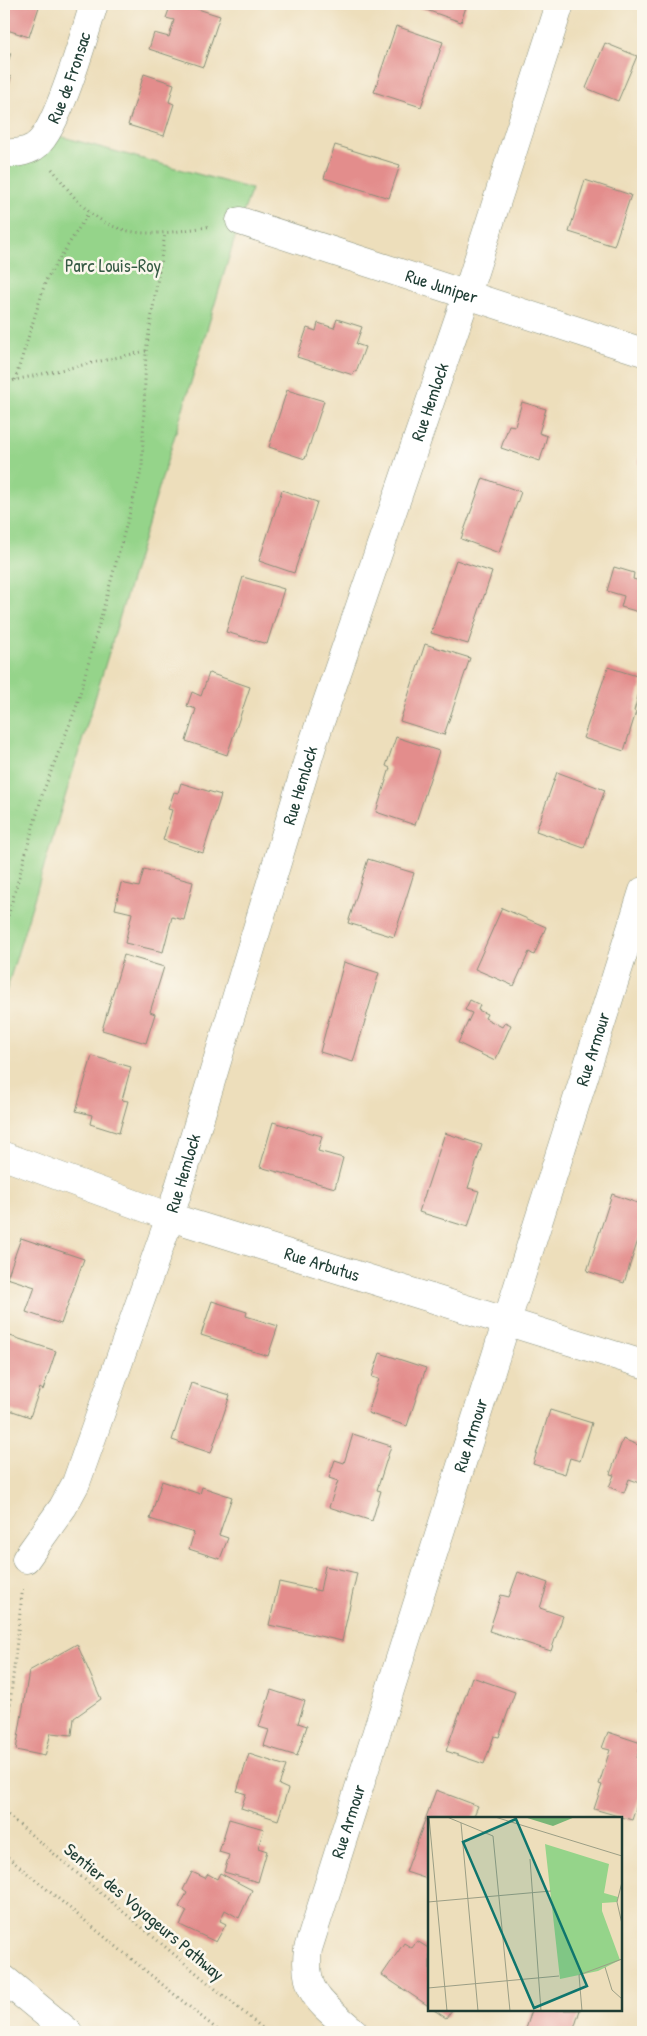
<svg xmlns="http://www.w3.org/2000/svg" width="647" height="2036" viewBox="0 0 647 2036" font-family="'Patrick Hand',sans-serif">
<rect width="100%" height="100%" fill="#fbf7ec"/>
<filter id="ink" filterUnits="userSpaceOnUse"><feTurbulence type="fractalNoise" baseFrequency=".02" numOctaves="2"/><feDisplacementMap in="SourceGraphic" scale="10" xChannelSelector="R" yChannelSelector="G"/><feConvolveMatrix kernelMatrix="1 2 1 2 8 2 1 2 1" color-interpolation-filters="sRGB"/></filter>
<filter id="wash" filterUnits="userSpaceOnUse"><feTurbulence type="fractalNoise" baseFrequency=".0096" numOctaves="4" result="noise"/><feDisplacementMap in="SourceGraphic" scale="20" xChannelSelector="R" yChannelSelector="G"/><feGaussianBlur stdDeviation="1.12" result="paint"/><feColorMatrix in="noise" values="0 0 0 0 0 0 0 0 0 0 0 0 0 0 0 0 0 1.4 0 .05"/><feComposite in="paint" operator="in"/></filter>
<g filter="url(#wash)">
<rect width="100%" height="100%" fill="#eddebb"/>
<path fill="#95d48a" stroke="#5a885f" d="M 45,132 L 252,189 L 240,221 L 4,998 L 4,153 Z"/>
<g id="blocks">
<path fill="#e38d8c" d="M 4,4 L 40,4 L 29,37 L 4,29 Z
M 171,4 L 182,4 L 220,16 L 203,67 L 149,49 L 154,33 L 169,37 L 174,20 L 166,18 Z
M 409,4 L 467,4 L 461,22 Z
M 396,26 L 443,42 L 421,107 L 374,92 Z
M 605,43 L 637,56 L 618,101 L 586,88 Z
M 4,51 L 11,53 L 4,74 Z
M 144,74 L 174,84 L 169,102 L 174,104 L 164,136 L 128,125 Z
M 4,75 L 11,77 L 4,107 Z
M 335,145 L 400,165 L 389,198 L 324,178 Z
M 585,180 L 631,195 L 614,246 L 569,232 Z
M 337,319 L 362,327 L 356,344 L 365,347 L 356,372 L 354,371 L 353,375 L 297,357 L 307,328 L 316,331 L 318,323 L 334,328 Z
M 287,390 L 324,401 L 305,459 L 269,447 Z
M 522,402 L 546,409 L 539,433 L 547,436 L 540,461 L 501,448 L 509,425 L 515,426 Z
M 643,447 L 643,466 L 638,464 Z
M 483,478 L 521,492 L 499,553 L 461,539 Z
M 282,490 L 317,502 L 294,573 L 259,561 Z
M 456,560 L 492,572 L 468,644 L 431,633 Z
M 614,567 L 634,573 L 633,579 L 643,582 L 643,613 L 621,607 L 624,596 L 607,591 Z
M 243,577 L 284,589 L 267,644 L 226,632 Z
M 425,644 L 470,658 L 444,735 L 400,721 Z
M 608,667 L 643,678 L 634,711 L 636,712 L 624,751 L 583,738 Z
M 209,673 L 250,687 L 227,755 L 186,741 L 196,709 L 187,706 L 192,692 L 201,696 Z
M 396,737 L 439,751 L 415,825 L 376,812 L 390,768 L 386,766 Z
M 557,772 L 605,790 L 584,848 L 536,831 Z
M 181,783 L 221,795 L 203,853 L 163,840 L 172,810 L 168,809 L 174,792 L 178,793 Z
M 368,859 L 414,873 L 394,937 L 348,923 Z
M 144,869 L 193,882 L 184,920 L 172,917 L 163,952 L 125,943 L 132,913 L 115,909 L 121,883 L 139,887 Z
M 502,908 L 546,927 L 534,955 L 529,952 L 514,986 L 475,969 Z
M 124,955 L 164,967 L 150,1012 L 155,1014 L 146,1043 L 102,1030 Z
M 344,962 L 379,973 L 353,1062 L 320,1052 Z
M 470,1000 L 480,1005 L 478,1010 L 487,1014 L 485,1018 L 502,1027 L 505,1022 L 511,1025 L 495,1061 L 458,1043 L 472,1013 L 465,1010 Z
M 92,1056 L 131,1067 L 122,1100 L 128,1101 L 119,1133 L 90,1124 L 92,1115 L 76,1111 Z
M 273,1122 L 322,1136 L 318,1151 L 343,1158 L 335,1188 L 260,1167 Z
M 445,1133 L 482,1145 L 468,1188 L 479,1191 L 468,1227 L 419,1212 Z
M 612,1194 L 643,1205 L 643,1225 L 624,1283 L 587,1271 Z
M 21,1238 L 84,1259 L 61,1324 L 26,1312 L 35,1287 L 7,1278 Z
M 212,1301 L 247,1312 L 246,1316 L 278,1326 L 268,1356 L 201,1335 Z
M 4,1334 L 56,1351 L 43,1390 L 40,1388 L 30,1417 L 4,1408 L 4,1386 L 6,1378 L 4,1377 Z
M 380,1353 L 426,1368 L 407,1426 L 368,1413 L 379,1379 L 372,1377 Z
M 191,1383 L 230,1395 L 211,1453 L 172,1440 Z
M 550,1410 L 592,1423 L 580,1461 L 570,1458 L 565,1474 L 533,1464 Z
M 353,1434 L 391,1446 L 377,1490 L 381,1491 L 372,1521 L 329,1507 L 338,1481 L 329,1478 L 335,1460 L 344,1463 Z
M 623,1439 L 643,1447 L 643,1484 L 629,1479 L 624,1493 L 609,1487 L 614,1475 L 610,1474 Z
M 162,1481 L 200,1494 L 202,1487 L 232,1497 L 219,1535 L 228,1538 L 220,1559 L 189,1549 L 194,1533 L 150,1519 Z
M 325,1566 L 357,1573 L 342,1641 L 269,1625 L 279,1582 L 320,1591 Z
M 518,1572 L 548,1583 L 540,1608 L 563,1616 L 551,1651 L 489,1631 L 501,1595 L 509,1597 Z
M 77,1644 L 101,1699 L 74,1718 L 72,1735 L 51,1733 L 45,1756 L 16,1750 L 29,1671 Z
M 643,1672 L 643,1709 L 639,1708 L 642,1694 L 637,1693 Z
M 472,1677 L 515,1692 L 499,1737 L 494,1736 L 484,1764 L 446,1751 Z
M 271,1690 L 305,1701 L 298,1723 L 307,1726 L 297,1756 L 264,1746 L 269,1730 L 259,1727 Z
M 608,1732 L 641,1743 L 637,1758 L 643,1760 L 643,1793 L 641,1792 L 632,1820 L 594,1809 L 602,1785 L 599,1784 L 610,1750 L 602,1748 Z
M 249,1754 L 286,1766 L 279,1785 L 288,1789 L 278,1820 L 241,1808 L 246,1794 L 237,1791 Z
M 436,1790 L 478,1806 L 473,1818 L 430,1818 L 430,1880 L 406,1872 Z
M 229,1819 L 264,1829 L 258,1848 L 267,1851 L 258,1882 L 224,1872 L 229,1855 L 219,1852 Z
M 192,1872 L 205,1878 L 208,1874 L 217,1879 L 220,1873 L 252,1890 L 239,1918 L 225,1910 L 220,1921 L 226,1924 L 216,1942 L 180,1925 L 187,1911 L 179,1907 L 187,1893 L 183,1890 Z
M 417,1941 L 430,1949 L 430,2007 L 382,1975 L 404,1943 L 412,1948 Z
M 434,2010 L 452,2010 L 446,2018 Z
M 532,2010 L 580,2010 L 573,2032 L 525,2032 Z"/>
</g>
</g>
<g filter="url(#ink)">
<use href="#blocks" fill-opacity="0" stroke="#868e78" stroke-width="1"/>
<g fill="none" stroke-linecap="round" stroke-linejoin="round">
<g stroke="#868e78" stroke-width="29">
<g id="street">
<path id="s1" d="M 4,153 C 13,154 26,152 34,147 C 57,134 85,32 94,4"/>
<path id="s2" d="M 240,221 L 643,352"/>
<path id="s3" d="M 4,1156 L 170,1217 L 643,1364"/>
<path id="s4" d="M 26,1559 L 63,1507 L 76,1483 L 170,1217 L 313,743 L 467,294 L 560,4"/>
<path id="s5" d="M 354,2032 C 323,2004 302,1995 308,1949 L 643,891"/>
</g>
</g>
<g stroke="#868e78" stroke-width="29">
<path id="secondary" d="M 4,1979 L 68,2032"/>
</g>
<path stroke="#868e78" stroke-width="3" stroke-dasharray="1 4" stroke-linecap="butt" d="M 52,169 C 61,180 69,192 79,202 C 118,244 162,234 212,226
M 15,380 L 46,280 L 89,212
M 4,385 L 15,380 L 146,351
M 4,930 L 43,792 L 76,708 L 142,468 L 146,351 L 165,234
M 4,1759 L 23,1585
M 4,1812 L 267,2032
M 4,1854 L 220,2032"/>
<use href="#street" stroke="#fff" stroke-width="28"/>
<use href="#secondary" stroke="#fff" stroke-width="28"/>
</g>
</g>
<g text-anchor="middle" stroke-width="5" stroke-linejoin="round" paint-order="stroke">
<g font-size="18" fill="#1f3d34" stroke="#fbf7ec">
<text dy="6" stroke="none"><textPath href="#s1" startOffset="110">Rue de Fronsac</textPath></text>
<text dy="6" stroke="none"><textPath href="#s2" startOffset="212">Rue Juniper</textPath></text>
<text dy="6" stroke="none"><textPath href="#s4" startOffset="1229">Rue Hemlock</textPath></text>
<text dy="6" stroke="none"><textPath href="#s4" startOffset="824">Rue Hemlock</textPath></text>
<text dy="6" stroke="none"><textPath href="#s5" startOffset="1045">Rue Armour</textPath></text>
<text dy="6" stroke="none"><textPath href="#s4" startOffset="419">Rue Hemlock</textPath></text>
<text dy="6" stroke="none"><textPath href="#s3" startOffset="336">Rue Arbutus</textPath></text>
<text dy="6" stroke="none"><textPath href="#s5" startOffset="640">Rue Armour</textPath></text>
<text dy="6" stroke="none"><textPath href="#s5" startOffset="235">Rue Armour</textPath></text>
<text transform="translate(144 1912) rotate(40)" y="6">Sentier des Voyageurs Pathway</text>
</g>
<g font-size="18" fill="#375b45" stroke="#fbf7ec">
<text x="113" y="272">Parc Louis-Roy</text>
</g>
</g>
<g transform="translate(428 1817)">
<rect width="194" height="194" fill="#eddebb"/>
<path d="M 117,27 L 181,47 L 176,76 L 190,80 L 189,85 L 174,86 L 174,94 L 192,143 L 170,154 L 132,162 Z" fill="#95d48a"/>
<path d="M 96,0 L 147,0 L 125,9 Z" fill="#78b676"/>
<path fill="none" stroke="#9b9e85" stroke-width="1" d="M 1,0 L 19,194M 19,0 L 65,19 L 82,194M 67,0 L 194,39M 33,6 L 50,194M 102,42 L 113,194M 194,65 L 189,85 L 194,107M 0,85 L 123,74M 177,150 L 184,173 L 194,182M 0,171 L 131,159M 154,194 L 151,158 L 194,142"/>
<path fill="#0f766e" fill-opacity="0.15" stroke="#0f766e" stroke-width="2.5" d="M 88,2 L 159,169 L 106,191 L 35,25 Z"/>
<rect width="194" height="194" fill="none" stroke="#1f3d34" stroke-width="2.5"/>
</g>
<rect width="647" height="2036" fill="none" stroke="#fbf7ec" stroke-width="20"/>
</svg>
